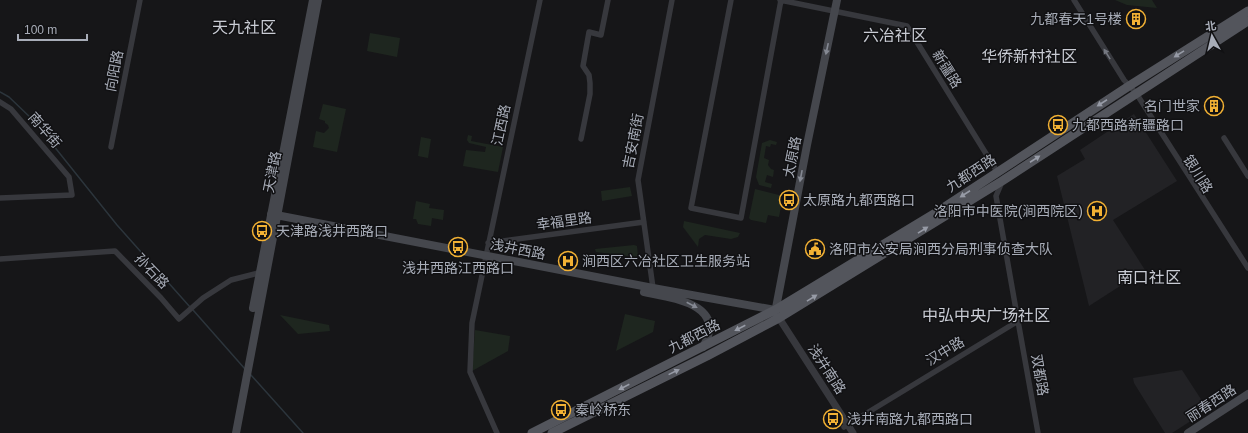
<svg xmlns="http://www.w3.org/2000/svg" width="1248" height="433" viewBox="0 0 1248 433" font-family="Helvetica,'Noto Sans SC',sans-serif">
<rect width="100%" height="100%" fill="#161618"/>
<path fill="#222225" d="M 1134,114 L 1177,181 L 1113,220 L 1145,270 L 1089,306 L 1057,176 L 1085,159 L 1080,150 Z
M 1182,370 L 1208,410 L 1172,433 L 1165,433 L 1134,383 L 1133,378 Z"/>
<path fill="#1e261f" d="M 1115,0 L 1152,0 L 1157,8 L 1127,5 Z
M 370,33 L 400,38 L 397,57 L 367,51 Z
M 323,104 L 346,109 L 337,152 L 313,147 L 316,131 L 324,133 L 329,128 L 328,125 L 325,123 L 325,121 L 319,119 Z
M 468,135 L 472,136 L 471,141 L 503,147 L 498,172 L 463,166 L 466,150 L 485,152 L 486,147 L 469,143 L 467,140 Z
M 421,137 L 431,139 L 428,158 L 418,156 Z
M 770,140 L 777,142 L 776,145 L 771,144 L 770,147 L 766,146 L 764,158 L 769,160 L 768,165 L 771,169 L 774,170 L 773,177 L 767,175 L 765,182 L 772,184 L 771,188 L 759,185 L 756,177 L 762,143 Z
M 630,187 L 632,196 L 602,201 L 601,191 Z
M 755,189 L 783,196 L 779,217 L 768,215 L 766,223 L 751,220 L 749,218 Z
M 416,201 L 430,204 L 429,208 L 444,210 L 443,220 L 432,218 L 431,226 L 418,224 L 416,219 L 413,219 Z
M 684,221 L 740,233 L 738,237 L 731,239 L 705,235 L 699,239 L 698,247 L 683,227 Z
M 634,245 L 637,246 L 638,256 L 636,257 L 596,252 L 595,249 Z
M 625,314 L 655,321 L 653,332 L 616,351 Z
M 280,315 L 329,325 L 330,331 L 298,334 Z
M 475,330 L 510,336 L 508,351 L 472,371 Z"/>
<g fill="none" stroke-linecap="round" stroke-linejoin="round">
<path stroke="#2c353c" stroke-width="1.5" d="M 0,92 L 9,97 L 33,120 L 117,225 L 190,307
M 193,310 L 245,369
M 250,374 L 303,433"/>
<path stroke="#37383d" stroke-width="5.5" d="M 731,0 L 691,208 L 741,218 L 781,0
M 780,0 L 907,26 L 998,173
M 1074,0 L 1124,80 L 1136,93 L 1248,268
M 0,102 L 11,109 L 69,177 L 72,195 L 0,198
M 1224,138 L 1248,176
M 581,139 L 590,94 L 590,83 L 589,75 L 583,66 L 589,32 L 601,35 L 608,0
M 111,147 L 140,0
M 488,243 L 644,222
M 0,259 L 115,251 L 161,298 L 179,319 L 203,298 L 231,280 L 262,272
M 653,288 L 638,180 L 672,0
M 1018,321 L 1038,433
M 844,427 L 1018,321 L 996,196 L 1002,182
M 497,433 L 470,372 L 472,323 L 540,0"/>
<path stroke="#37383d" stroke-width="7" d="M 779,318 L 853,433"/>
<path stroke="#45474d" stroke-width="8" d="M 271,214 L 653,288 L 775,310
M 644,292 C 672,298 728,304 703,347
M 253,308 L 313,0
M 775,313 L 807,145 L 837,0
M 236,433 L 318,0
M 1188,433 L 1248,394"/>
<path stroke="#53555c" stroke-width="9" d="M 532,433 L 775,310 L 937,212 L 1129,86 L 1248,11
M 552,433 L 707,356 L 779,318 L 1002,181 L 1248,21"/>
</g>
<defs><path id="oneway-solid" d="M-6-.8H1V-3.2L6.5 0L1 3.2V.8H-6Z"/></defs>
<g fill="#858993">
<use href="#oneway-solid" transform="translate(827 49) rotate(102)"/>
<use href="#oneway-solid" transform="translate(801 176) rotate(101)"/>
<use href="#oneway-solid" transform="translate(692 305) rotate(27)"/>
</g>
<use fill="#757881" href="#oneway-solid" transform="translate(1107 54) rotate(-122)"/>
<g fill="#979ba6">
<use href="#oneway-solid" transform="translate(1179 54) rotate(148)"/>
<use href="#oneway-solid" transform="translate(1102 103) rotate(147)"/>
<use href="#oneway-solid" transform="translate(1035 159) rotate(-33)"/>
<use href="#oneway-solid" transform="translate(965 194) rotate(147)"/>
<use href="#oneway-solid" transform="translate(923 230) rotate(-32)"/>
<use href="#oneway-solid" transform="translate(812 298) rotate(-32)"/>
<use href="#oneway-solid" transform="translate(740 328) rotate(153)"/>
<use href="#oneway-solid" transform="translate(674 372) rotate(-26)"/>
<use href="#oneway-solid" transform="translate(624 387) rotate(153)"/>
</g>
<defs>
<g id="building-ring" transform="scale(1)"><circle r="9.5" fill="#111113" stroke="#f2b134" stroke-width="1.5"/><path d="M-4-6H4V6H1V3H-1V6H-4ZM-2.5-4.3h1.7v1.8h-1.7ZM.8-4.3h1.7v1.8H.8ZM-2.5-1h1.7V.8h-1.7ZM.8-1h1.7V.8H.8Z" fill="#f2b134"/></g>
<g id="bus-ring" transform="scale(1)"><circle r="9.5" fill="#111113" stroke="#f2b134" stroke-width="1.5"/><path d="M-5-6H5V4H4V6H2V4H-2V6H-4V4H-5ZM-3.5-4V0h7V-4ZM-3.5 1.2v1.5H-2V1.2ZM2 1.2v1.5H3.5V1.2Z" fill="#f2b134"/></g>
<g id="hospital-ring" transform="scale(1)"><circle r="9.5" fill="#111113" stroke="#f2b134" stroke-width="1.5"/><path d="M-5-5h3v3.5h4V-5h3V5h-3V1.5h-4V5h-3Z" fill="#f2b134"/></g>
<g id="civic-ring" transform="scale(1)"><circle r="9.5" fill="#111113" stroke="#f2b134" stroke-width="1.5"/><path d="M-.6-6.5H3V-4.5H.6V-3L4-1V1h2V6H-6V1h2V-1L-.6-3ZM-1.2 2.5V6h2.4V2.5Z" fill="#f2b134"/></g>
</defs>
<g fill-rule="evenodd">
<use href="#building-ring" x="1136" y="19"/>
<use href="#building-ring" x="1214" y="106"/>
<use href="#bus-ring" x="1058" y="125"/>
<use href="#bus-ring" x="789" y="200"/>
<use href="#hospital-ring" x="1097" y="211"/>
<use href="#bus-ring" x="262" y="231"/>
<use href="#bus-ring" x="458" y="247"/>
<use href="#civic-ring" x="815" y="249"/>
<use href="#hospital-ring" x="568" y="261"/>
<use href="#bus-ring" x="561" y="410"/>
<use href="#bus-ring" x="833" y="419"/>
</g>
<g text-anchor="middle" stroke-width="3" stroke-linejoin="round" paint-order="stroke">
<g font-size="14" fill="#a8adb8" stroke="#111113" text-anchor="start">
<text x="1122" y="24" text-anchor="end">九都春天1号楼</text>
<text x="1200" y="111" text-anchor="end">名门世家</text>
<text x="1072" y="130">九都西路新疆路口</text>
<text x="803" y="205">太原路九都西路口</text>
<text x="1083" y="216" text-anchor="end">洛阳市中医院(涧西院区)</text>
<text x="276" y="236">天津路浅井西路口</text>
<text x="829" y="254">洛阳市公安局涧西分局刑事侦查大队</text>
<text x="582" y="266">涧西区六冶社区卫生服务站</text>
<text x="458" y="273" text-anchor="middle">浅井西路江西路口</text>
<text x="575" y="415">秦岭桥东</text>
<text x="847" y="424">浅井南路九都西路口</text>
</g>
<g font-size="14" fill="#a8adb8" stroke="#111113">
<text transform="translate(947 69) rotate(58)" y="5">新疆路</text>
<text transform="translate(114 71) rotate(-79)" y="5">向阳路</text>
<text transform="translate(501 125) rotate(-78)" y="5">江西路</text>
<text transform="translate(45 130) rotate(49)" y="5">南华街</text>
<text transform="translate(633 141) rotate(-79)" y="5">吉安南街</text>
<text transform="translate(792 157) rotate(-79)" y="5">太原路</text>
<text transform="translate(272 172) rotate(-79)" y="5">天津路</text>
<text transform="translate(971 173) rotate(-33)" y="5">九都西路</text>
<text transform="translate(1198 174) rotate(58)" y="5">银川路</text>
<text transform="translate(564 221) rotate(-8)" y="5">幸福里路</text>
<text transform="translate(518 249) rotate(11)" y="5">浅井西路</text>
<text transform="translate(152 271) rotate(46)" y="5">孙石路</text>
<text transform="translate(694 336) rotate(-27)" y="5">九都西路</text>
<text transform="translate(945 351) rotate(-31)" y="5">汉中路</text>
<text transform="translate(827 369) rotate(57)" y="5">浅井南路</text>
<text transform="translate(1040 375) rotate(80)" y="5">双都路</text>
<text transform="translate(1211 403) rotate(-33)" y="5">丽春西路</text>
</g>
<g font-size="16" fill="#c9ccd4" stroke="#111113">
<text x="244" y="33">天九社区</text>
<text x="895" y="41">六冶社区</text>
<text x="1029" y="62">华侨新村社区</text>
<text x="1149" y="283">南口社区</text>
<text x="986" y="321">中弘中央广场社区</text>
</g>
</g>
<g transform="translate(1212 36) rotate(352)" stroke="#111113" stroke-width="3" paint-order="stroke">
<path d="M0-3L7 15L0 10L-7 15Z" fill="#a8adb8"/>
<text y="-6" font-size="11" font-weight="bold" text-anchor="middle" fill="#a8adb8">北</text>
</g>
<path d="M18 34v6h69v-6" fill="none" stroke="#a8adb8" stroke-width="2"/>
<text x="24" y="34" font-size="12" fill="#a8adb8" stroke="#111113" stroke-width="3" paint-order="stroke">100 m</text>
</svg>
